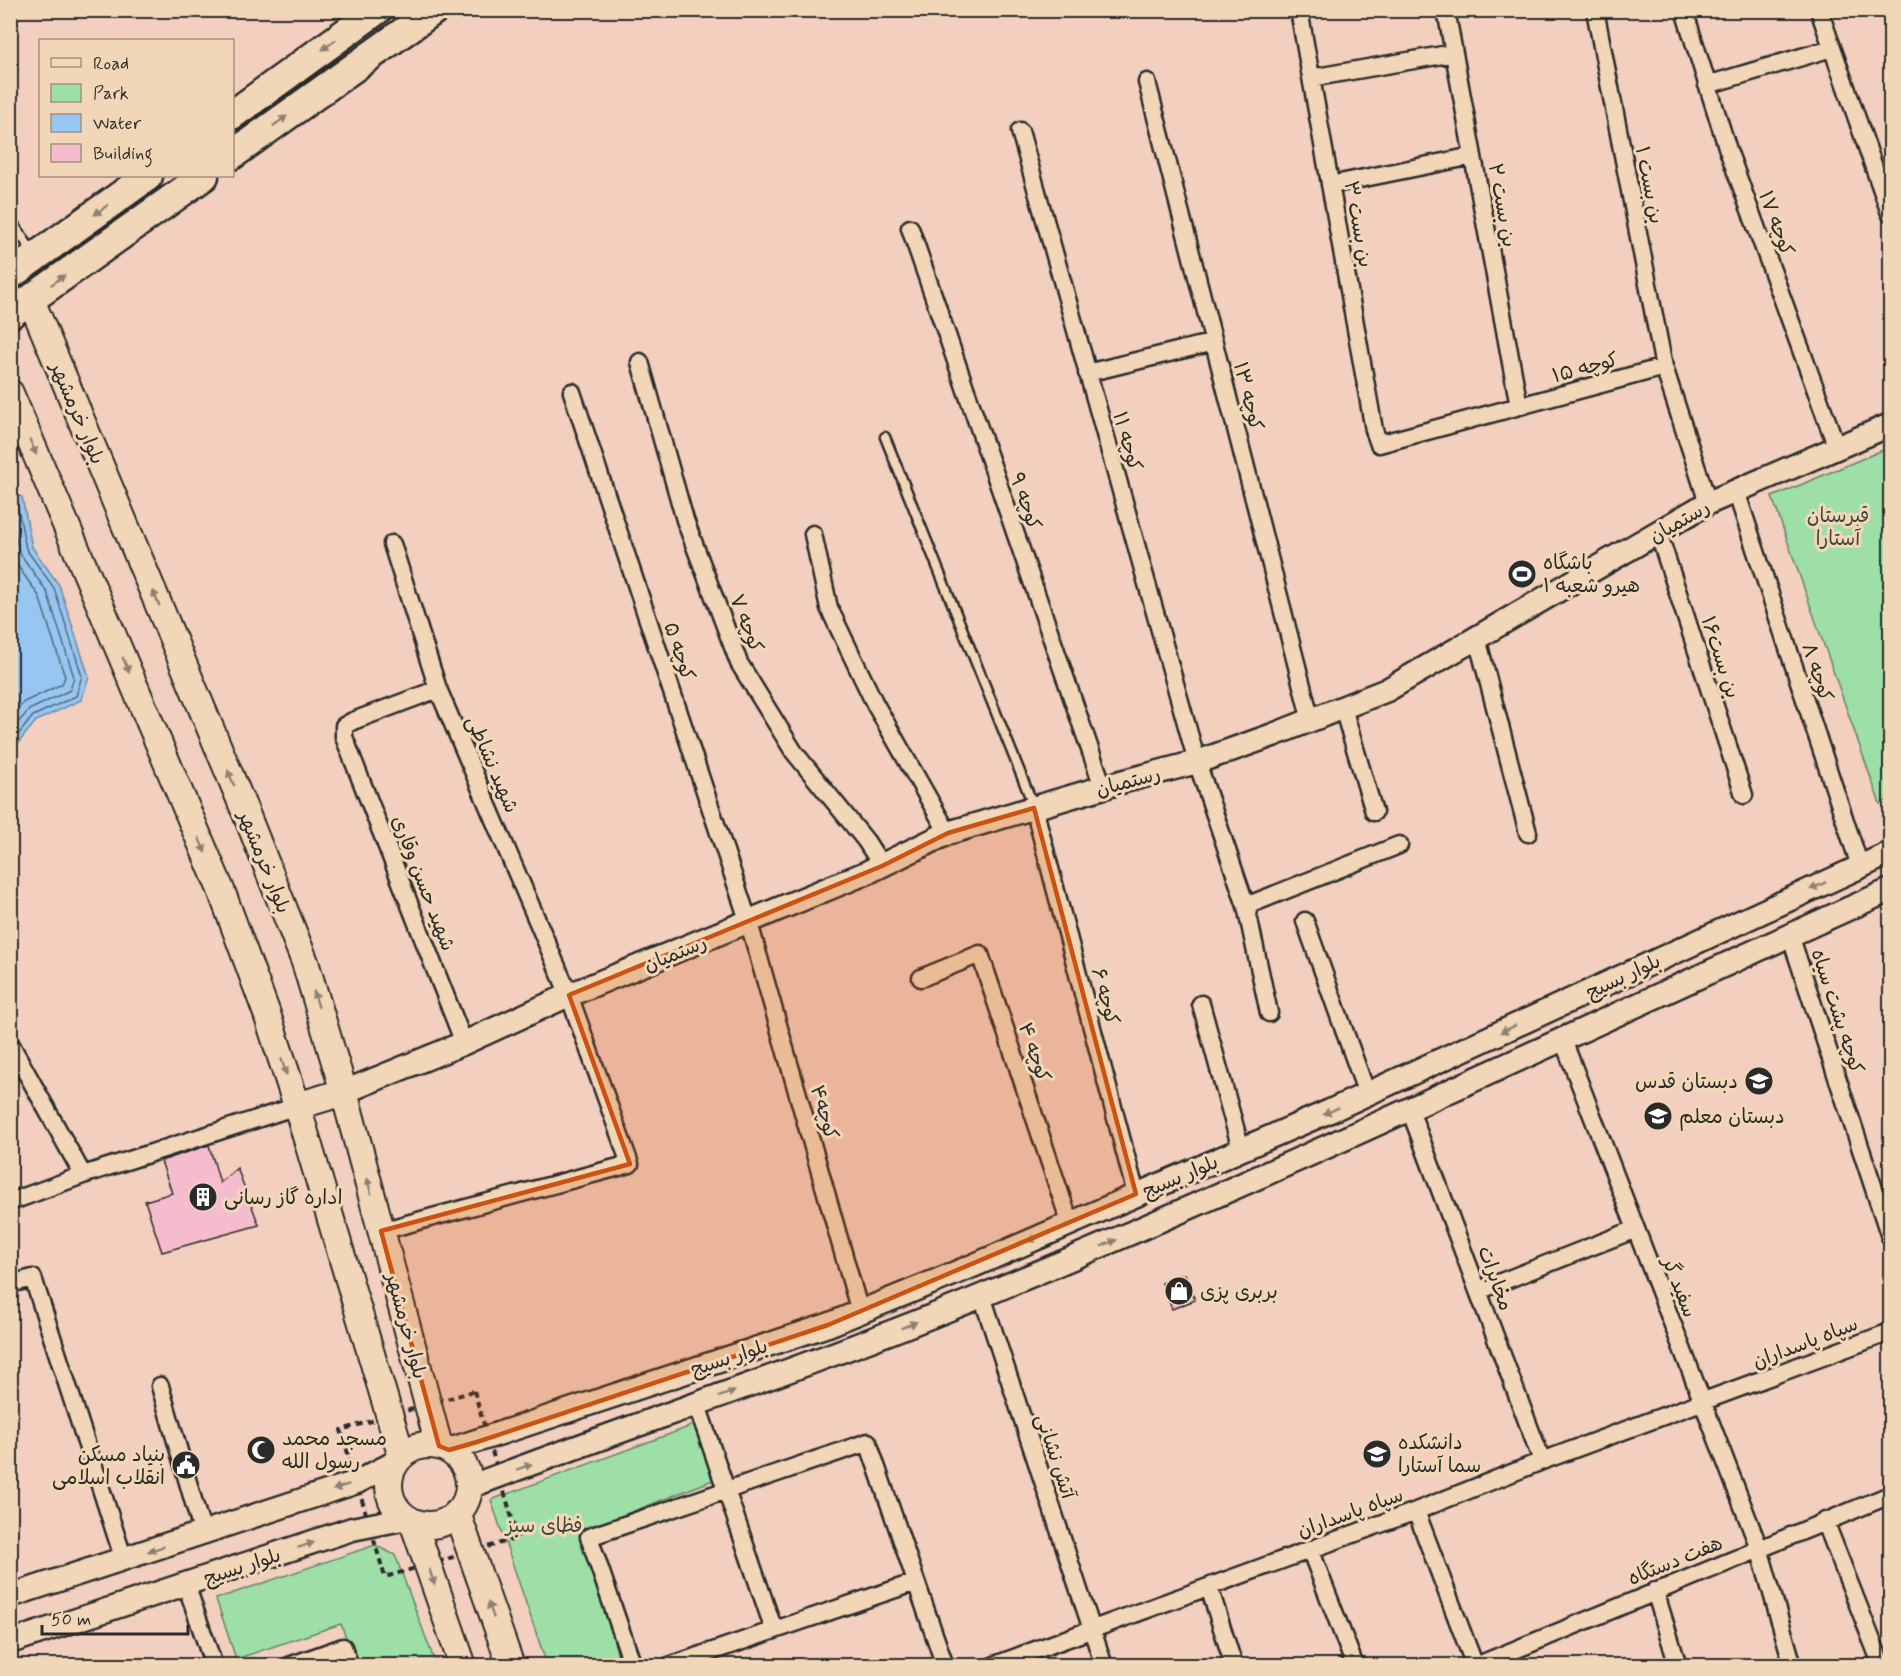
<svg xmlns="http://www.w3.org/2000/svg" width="1901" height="1676" viewBox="0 0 1901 1676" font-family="Mynerve,'Playpen Sans Arabic',sans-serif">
<rect width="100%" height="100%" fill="#f2cfbf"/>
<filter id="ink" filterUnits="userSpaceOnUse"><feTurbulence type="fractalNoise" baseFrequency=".0167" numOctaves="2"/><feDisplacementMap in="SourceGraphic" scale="12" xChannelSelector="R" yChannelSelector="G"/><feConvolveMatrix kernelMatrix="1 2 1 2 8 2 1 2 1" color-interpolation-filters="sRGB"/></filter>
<g filter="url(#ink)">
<path fill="#9edea7" stroke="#648469" stroke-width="1.5" d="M 1890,447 L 1890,799 L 1880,804 L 1772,497 Z
M 697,1424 L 713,1480 L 586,1530 L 619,1661 L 607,1665 L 547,1665 L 491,1500 Z
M 375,1545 L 395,1555 L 436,1665 L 356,1665 L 341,1624 L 236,1659 L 216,1599 Z"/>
<path fill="#96c6f1" stroke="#6b88a2" stroke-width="1.5" d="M 11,493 L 22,497 L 32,547 L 59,585 L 89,677 L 81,700 L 36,721 L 11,752 Z"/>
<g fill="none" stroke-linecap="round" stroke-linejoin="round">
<path stroke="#56697a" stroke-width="1.5" d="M 10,499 L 17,503 L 26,549 L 54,588 L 82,676 L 76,696 L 33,716 L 10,745
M 10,508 L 19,552 L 47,592 L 74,677 L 70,690 L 29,710 L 10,732
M 10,555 L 39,596 L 65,677 L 62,684 L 24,702 L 10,718"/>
</g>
<path fill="#f5bcce" stroke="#2b2b2b" stroke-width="1.5" d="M 209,1145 L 220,1183 L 237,1168 L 259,1225 L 162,1252 L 145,1201 L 172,1193 L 161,1161 Z
M 1185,1274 L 1195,1300 L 1172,1309 L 1162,1283 Z"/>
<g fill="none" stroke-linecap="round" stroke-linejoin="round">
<g stroke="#2b2b2b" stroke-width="13">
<path id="lane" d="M 10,219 L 34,254
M 885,437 L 1034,807"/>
</g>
<g stroke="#2b2b2b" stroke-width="21">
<path id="street" d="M 1299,10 L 1374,430 L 1379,444 L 1664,367
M 1446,10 L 1519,406
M 1595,10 L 1664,367 L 1708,503
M 1684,10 L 1728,150 L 1837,448
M 1819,10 L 1890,213
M 1311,78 L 1454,53
M 1147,82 L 1311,721
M 1707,85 L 1832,48
M 1020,131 L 1197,762 L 1246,906 L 1269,1013
M 1330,185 L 1473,156
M 910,228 L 1103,787
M 640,362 L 685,520 L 739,663 L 794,752 L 866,841 L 882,866
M 1087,373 L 1214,342
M 572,392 L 749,923 L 860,1312
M 1736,491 L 1860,866
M 1658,532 L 1744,795
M 813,534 L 829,608 L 875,704 L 948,833
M 1477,638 L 1528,833
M 438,689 L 353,721 L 344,726 L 344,737 L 464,1043
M 1343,708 L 1374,812
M 1034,808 L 1136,1194
M 1246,906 L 1399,845
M 1305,921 L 1367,1094
M 1790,935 L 1890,1237
M 921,978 L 980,954 L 1070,1223
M 1201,1004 L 1241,1149
M 1563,1040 L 1759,1548 L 1793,1666
M 10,1043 L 83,1175
M 1410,1110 L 1542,1461
M 10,1202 L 83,1175 L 297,1106
M 381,1231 L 630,1164 L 569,995 L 438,689 L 392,544
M 10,1284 L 33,1278 L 124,1560
M 1478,1291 L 1636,1229
M 982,1296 L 1104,1666
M 160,1386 L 203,1534
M 697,1405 L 774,1630
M 1416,1511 L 1475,1666
M 1825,1521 L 1882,1666
M 1310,1549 L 1355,1666
M 186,1584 L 214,1666
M 1209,1587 L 1234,1666
M 1655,1591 L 1678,1666
M 289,1666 L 343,1647 L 350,1666
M 633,1666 L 589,1537 L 868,1442 L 945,1666
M 669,1666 L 916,1582
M 992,1666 L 1416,1511 L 1542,1461 L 1890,1332
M 1476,1666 L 1890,1495"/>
</g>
<g stroke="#2b2b2b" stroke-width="27">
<path id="secondary" d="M 344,1092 L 464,1043 L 569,995 L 866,873 L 948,833 L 1121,782 L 1197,762 L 1273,735 L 1387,690 L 1708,503 L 1890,425
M 449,1450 L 828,1325 L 975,1265 L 1330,1111 L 1890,853
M 469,1487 C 640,1422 815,1365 984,1295 C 1290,1169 1589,1025 1890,890
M 10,1596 L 357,1482 L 394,1463
M 10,1642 L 352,1529 L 407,1518"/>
</g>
<g stroke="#2b2b2b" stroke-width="30">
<path id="primary" d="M 31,300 L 247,816 L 305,962 L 344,1092 L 439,1446
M 10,393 L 221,890 L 267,1014 L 297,1106 L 401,1454
M 297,1106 L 344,1092
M389 1485a40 40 0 1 1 80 0a40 40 0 1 1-80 0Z
M 457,1513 L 511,1666
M 413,1522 L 463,1666"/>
</g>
<g stroke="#2b2b2b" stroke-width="33">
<path id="highway" d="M 232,115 L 377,10
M 232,155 L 434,10
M 10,275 L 148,176
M 10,314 L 204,176"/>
</g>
<path stroke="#2b2b2b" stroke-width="4" stroke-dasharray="6 4.5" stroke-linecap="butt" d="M 10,470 L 18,465
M 474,1391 L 518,1538 L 385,1577 L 341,1430 Z"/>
<use href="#lane" stroke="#f1d7b8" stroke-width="8"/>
<use href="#street" stroke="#f1d7b8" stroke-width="16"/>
<use href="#secondary" stroke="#f1d7b8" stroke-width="22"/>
<use href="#primary" stroke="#f1d7b8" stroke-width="26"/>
<use href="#highway" stroke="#f1d7b8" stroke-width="28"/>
</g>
<defs><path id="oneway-solid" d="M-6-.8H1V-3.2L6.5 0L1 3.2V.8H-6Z" transform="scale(1.5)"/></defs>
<g fill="#8e8172">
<use href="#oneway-solid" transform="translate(329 45) rotate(144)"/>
<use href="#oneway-solid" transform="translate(280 121) rotate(-36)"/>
<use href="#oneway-solid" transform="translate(101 210) rotate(144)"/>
<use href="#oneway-solid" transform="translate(58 280) rotate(-36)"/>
<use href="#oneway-solid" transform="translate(33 447) rotate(67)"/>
<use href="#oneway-solid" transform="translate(156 598) rotate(-113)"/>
<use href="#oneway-solid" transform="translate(126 665) rotate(67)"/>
<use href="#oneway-solid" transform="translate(231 778) rotate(-113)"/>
<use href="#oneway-solid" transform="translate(202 845) rotate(67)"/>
<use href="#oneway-solid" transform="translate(1818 886) rotate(155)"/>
<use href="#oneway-solid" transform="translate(316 999) rotate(-107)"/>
<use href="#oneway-solid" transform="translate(1508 1029) rotate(155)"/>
<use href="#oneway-solid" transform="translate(284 1067) rotate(72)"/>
<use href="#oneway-solid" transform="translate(1331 1111) rotate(156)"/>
<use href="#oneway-solid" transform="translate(369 1186) rotate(-105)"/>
<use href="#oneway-solid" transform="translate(1036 1238) rotate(156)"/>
<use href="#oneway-solid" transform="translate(1109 1243) rotate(-23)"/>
<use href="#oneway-solid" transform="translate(909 1325) rotate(-22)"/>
<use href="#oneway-solid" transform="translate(727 1394) rotate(-20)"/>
<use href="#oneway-solid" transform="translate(524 1467) rotate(-20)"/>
<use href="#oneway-solid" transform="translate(341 1487) rotate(161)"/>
<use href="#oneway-solid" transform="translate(306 1545) rotate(-18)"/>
<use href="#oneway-solid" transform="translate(156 1549) rotate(162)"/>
<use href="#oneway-solid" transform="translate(432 1577) rotate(71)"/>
<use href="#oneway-solid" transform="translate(491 1610) rotate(-109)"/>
</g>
</g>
<path fill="#cc5211" fill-opacity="0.2" stroke="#cc5211" stroke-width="4.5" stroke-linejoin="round" d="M 1034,808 L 1136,1194 L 828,1325 L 477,1442 L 449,1450 L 439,1446 L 381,1231 L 630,1164 L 569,995 L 882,866 L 948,833 Z"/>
<defs>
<g id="stadium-disc" transform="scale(1.5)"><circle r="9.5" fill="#2b2b2b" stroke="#f1d7b8"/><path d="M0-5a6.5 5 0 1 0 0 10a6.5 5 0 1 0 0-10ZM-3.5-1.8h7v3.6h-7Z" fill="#fff"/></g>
<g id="school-disc" transform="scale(1.5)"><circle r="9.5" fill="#2b2b2b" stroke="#f1d7b8"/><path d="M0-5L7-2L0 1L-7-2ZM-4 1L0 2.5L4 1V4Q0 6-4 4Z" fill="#fff"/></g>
<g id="building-disc" transform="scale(1.5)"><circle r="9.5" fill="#2b2b2b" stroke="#f1d7b8"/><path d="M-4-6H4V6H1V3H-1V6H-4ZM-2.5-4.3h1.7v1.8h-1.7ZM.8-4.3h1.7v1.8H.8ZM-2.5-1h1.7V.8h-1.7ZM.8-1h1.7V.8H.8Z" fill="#fff"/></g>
<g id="shop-disc" transform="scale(1.5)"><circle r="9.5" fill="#2b2b2b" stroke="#f1d7b8"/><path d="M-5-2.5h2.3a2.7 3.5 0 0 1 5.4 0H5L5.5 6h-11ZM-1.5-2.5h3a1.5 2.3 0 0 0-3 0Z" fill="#fff"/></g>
<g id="mosque-disc" transform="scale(1.5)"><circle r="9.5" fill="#2b2b2b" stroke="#f1d7b8"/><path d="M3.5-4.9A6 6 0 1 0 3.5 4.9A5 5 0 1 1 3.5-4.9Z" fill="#fff"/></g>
<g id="university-disc" transform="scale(1.5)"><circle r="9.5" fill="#2b2b2b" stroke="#f1d7b8"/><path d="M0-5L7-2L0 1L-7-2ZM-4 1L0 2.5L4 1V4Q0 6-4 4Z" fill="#fff"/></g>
<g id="civic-disc" transform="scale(1.5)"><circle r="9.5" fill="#2b2b2b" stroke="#f1d7b8"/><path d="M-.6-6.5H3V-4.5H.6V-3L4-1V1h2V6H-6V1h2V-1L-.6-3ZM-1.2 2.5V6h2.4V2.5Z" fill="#fff"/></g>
</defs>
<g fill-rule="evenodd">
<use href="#stadium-disc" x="1522" y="574"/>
<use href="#school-disc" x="1759" y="1081"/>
<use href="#school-disc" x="1658" y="1116"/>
<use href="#building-disc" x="203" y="1197"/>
<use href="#shop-disc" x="1179" y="1291"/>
<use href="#mosque-disc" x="261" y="1450"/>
<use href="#university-disc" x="1377" y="1454"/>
<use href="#civic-disc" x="186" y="1465"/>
</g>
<g text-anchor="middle" stroke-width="6" stroke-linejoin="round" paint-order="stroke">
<g font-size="20" fill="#2b2b2b" stroke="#f1d7b8">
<text transform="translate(1650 185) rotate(79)" y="7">بن بست ۱</text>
<text transform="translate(1503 205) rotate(80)" y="7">بن بست ۲</text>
<text transform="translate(1777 223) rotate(70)" y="7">کوچه ۱۷</text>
<text transform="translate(1359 224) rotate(80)" y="7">بن بست ۳</text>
<text transform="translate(1585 367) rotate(-15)" y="7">کوچه ۱۵</text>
<text transform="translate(1249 396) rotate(76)" y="7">کوچه ۱۳</text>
<text transform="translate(78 413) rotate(67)" y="7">بلوار خرمشهر</text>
<text transform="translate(1128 441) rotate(74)" y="7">کوچه ۱۱</text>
<text transform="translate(1026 501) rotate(71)" y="7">کوچه ۹</text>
<text transform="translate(1679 521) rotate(-30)" y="7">رستمیان</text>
<text transform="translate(747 623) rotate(69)" y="7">کوچه ۷</text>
<text transform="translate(680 651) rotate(72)" y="7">کوچه ۵</text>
<text transform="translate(1721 657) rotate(72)" y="7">بن بست۱۶</text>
<text transform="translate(1818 672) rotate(72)" y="7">کوچه ۸</text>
<text transform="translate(493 764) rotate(67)" y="7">شهید نشاطی</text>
<text transform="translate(1128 781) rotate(-15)" y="7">رستمیان</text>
<text transform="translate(265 862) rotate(68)" y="7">بلوار خرمشهر</text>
<text transform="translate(424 883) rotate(69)" y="7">شهید حسن وقاری</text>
<text transform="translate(675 953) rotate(-22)" y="7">رستمیان</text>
<text transform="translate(1623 976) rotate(-25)" y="7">بلوار بسیج</text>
<text transform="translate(1106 996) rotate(75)" y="7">کوچه ۶</text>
<text transform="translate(1838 1011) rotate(72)" y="7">کوچه پشت سیاه</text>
<text transform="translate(1035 1052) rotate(71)" y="7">کوچه ۴</text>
<text transform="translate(825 1112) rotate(74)" y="7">کوچه۴</text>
<text transform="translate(1180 1176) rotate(-23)" y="7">بلوار بسیج</text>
<text transform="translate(1496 1278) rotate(70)" y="7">مخابرات</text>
<text transform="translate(1680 1287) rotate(69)" y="7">سفید گر</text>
<text transform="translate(407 1326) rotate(75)" y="7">بلوار خرمشهر</text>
<text transform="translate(1805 1342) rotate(-21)" y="7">سپاه پاسداران</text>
<text transform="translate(729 1357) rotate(-18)" y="7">بلوار بسیج</text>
<text transform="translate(1056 1456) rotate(72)" y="7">آتش نشانی</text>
<text transform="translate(1350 1512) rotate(-20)" y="7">سپاه پاسداران</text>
<text transform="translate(1675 1560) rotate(-22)" y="7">هفت دستگاه</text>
<text transform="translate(242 1566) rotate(-18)" y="7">بلوار بسیج</text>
</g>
<g font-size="20" fill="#3c463e" stroke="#f1d7b8">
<text x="1838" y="522">قبرستان<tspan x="1838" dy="23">آستارا</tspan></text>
<text x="544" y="1532">فظای سبز</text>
</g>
<g font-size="20" fill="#2b2b2b" stroke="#f1d7b8" text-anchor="start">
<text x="1543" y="569">باشگاه<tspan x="1543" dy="23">هیرو شعبه ۱</tspan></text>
<text x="1738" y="1088" text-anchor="end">دبستان قدس</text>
<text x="1679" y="1123">دبستان معلم</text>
<text x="224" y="1204">اداره گاز رسانی</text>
<text x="1200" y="1298">بربری پزی</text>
<text x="282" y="1445">مسجد محمد<tspan x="282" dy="23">رسول الله</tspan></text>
<text x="1398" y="1449">دانشکده<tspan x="1398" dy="23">سما آستارا</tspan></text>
<text x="165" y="1461" text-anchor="end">بنیاد مسکن<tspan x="165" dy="23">انقلاب اسلامی</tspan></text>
</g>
</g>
<rect width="1901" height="1676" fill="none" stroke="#f1d7b8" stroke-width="36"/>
<rect x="18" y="18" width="1865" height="1640" fill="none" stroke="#2b2b2b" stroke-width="2" filter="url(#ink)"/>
<rect x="39" y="39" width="195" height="138" fill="#f1d7b8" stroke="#a29280" stroke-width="1.5"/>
<rect x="51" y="58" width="30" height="9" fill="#f1d7b8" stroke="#a29280" stroke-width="1.5"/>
<text x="93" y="69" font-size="18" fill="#2b2b2b">Road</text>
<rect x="51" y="84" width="30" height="18" fill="#9edea7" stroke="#a29280" stroke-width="1.5"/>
<text x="93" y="99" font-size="18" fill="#2b2b2b">Park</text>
<rect x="51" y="114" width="30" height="18" fill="#96c6f1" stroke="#a29280" stroke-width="1.5"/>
<text x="93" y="129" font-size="18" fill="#2b2b2b">Water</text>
<rect x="51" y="144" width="30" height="18" fill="#f5bcce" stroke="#a29280" stroke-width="1.5"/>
<text x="93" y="159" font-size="18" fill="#2b2b2b">Building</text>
<path d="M42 1625v9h146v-9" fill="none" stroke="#2b2b2b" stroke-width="3"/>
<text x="51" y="1625" font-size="18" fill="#2b2b2b" stroke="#f1d7b8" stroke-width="4.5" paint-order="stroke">50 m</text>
</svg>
